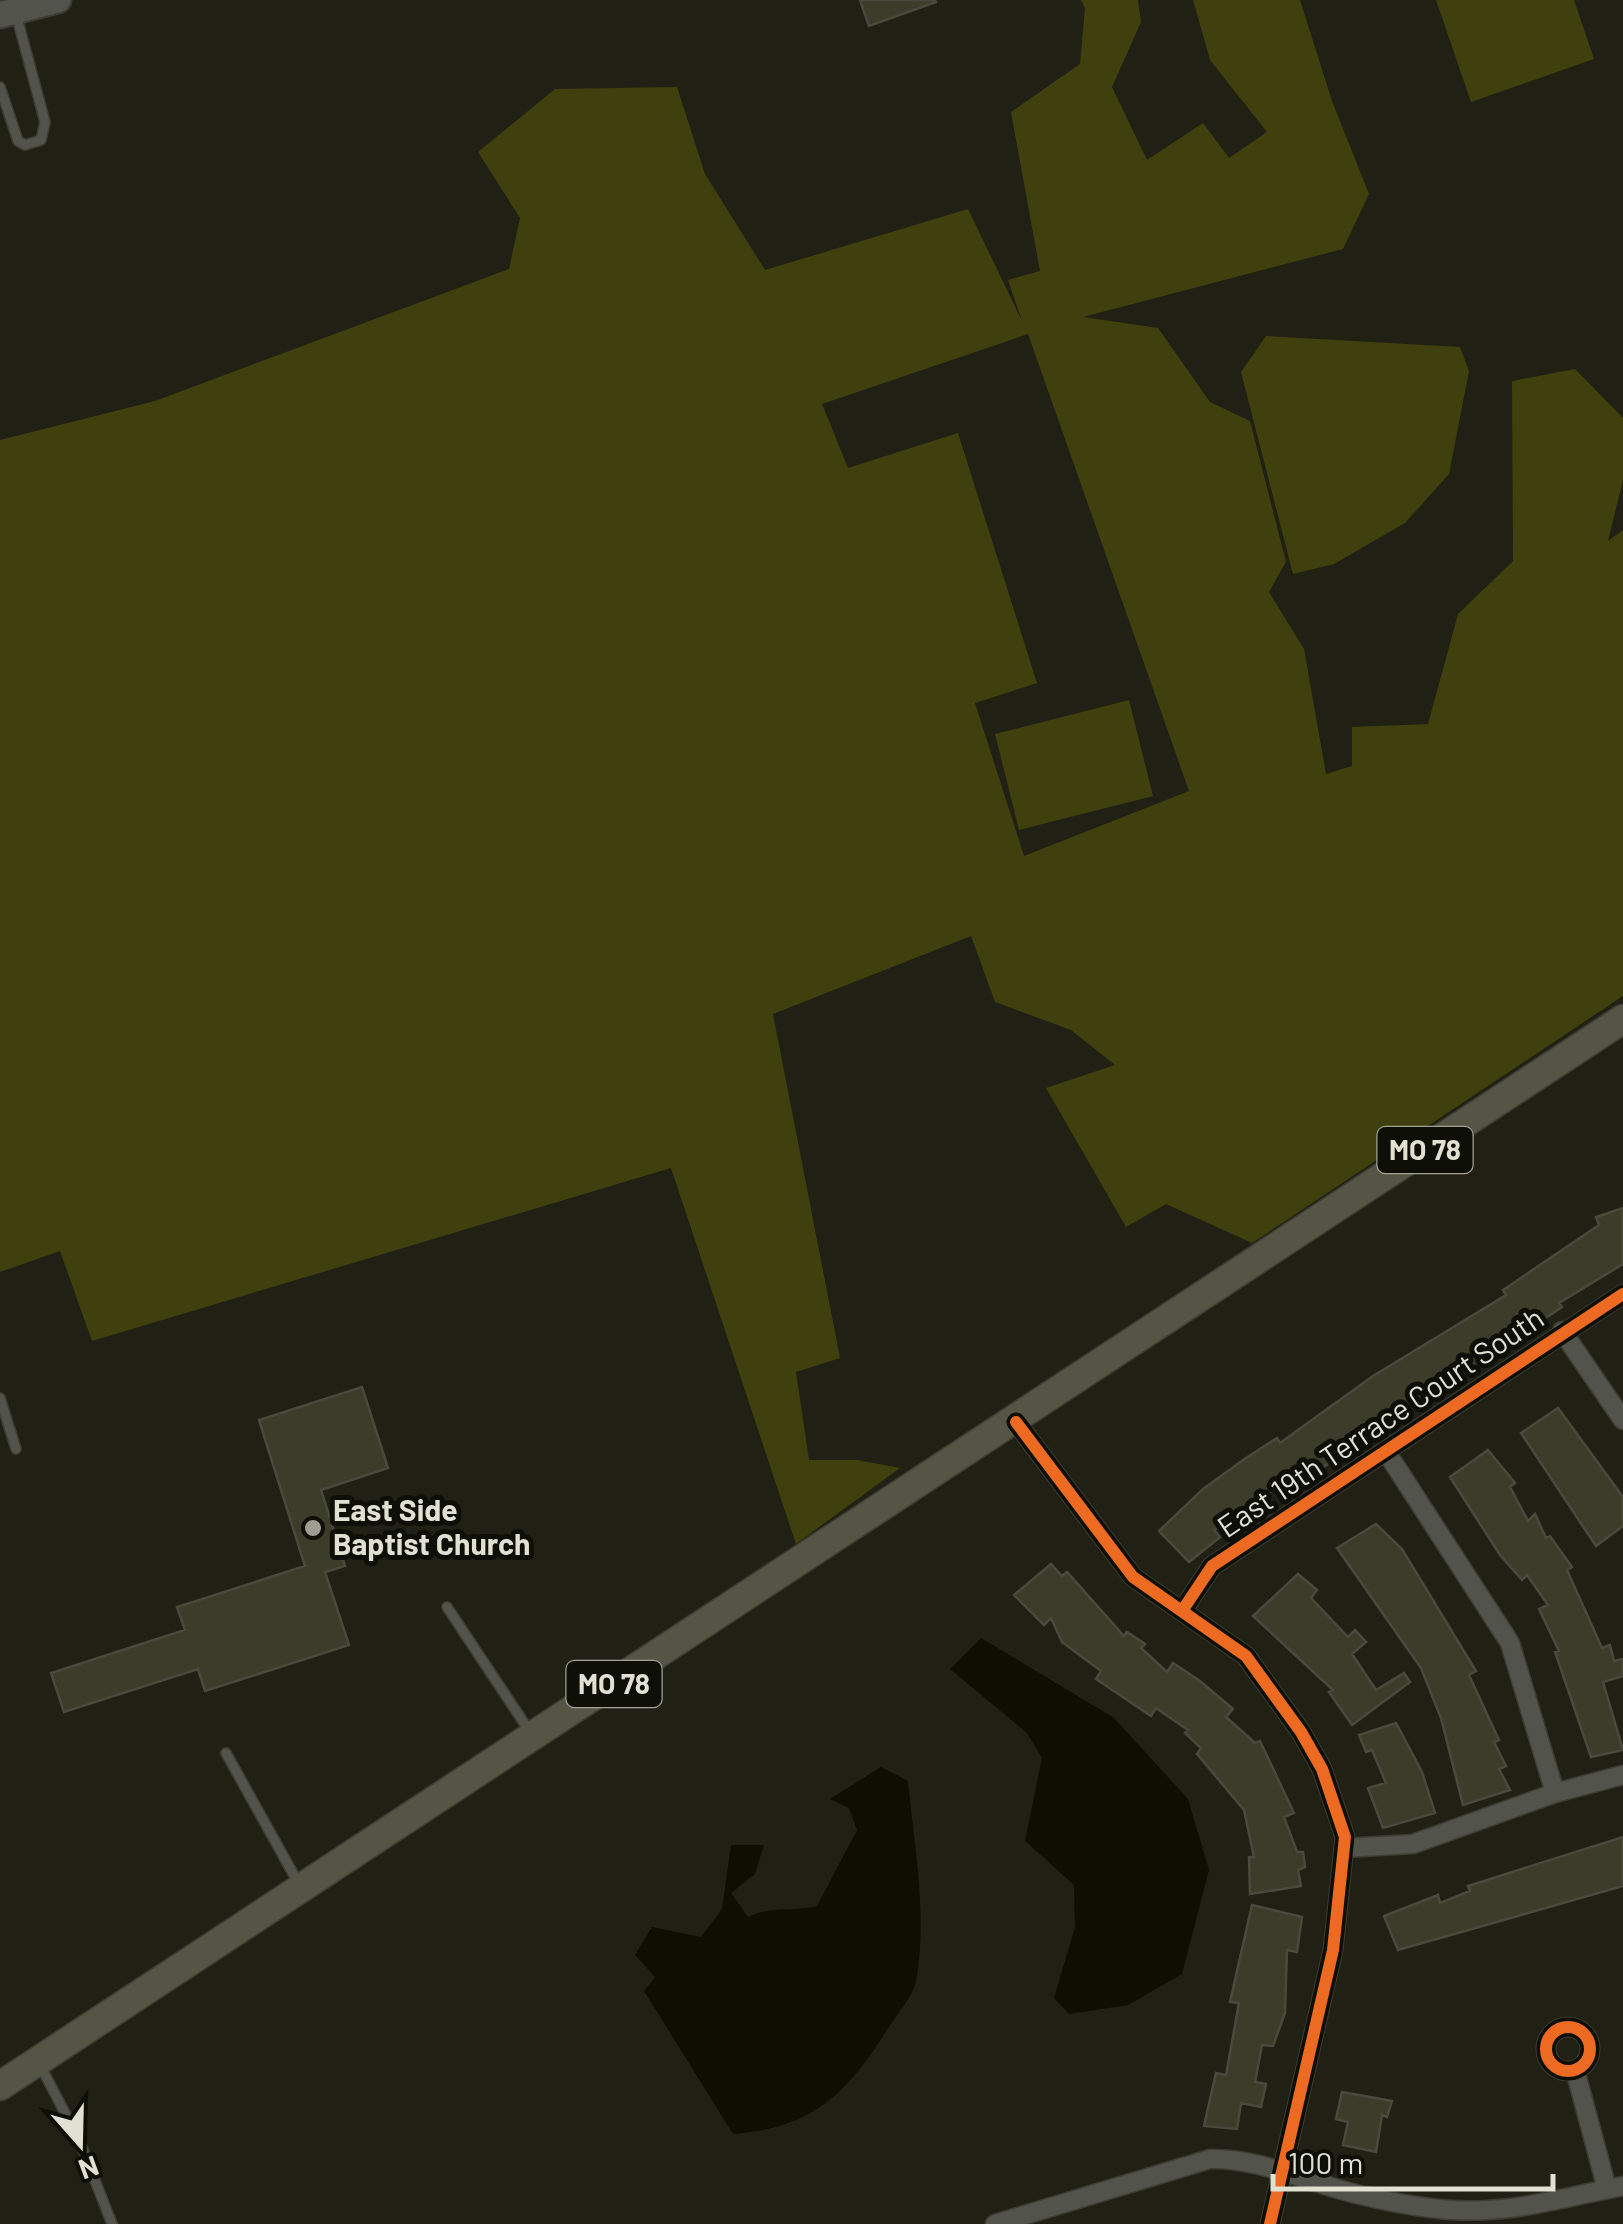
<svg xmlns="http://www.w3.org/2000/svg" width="1623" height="2224" viewBox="0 0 1623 2224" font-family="Barlow,sans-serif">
<rect width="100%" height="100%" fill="#202114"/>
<path fill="#3f400d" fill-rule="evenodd" d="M 1081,0 L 1138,0 L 1141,22 L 1112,87 L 1147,160 L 1203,123 L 1229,158 L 1267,132 L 1210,60 L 1193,0 L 1300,0 L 1332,101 L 1369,194 L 1343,249 L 1083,317 L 1158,328 L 1210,402 L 1250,421 L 1286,562 L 1269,592 L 1304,649 L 1326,774 L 1352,766 L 1352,727 L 1428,724 L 1458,614 L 1513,561 L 1512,381 L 1575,369 L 1623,418 L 1623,480 L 1608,541 L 1623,530 L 1623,996 L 1252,1243 L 1166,1204 L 1126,1227 L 1046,1088 L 1115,1065 L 1071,1030 L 995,1002 L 971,936 L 773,1014 L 840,1358 L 796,1372 L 809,1460 L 857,1460 L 900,1468 L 796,1544 L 671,1168 L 92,1341 L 60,1251 L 0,1272 L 0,440 L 155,401 L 509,269 L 520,218 L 478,152 L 555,89 L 677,87 L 705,174 L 765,270 L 968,209 L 1022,321 L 1008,280 L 1040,271 L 1011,112 L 1080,64 L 1085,8 ZM 1028,334 L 1189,791 L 1024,856 L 975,703 L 1037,683 L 958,433 L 848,468 L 822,404 Z
M 1436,0 L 1574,0 L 1594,59 L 1471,102 Z
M 1266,336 L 1460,347 L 1469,371 L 1449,474 L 1405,523 L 1334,564 L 1293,574 L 1241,372 Z
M 1129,700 L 1153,796 L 1019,830 L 995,734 Z"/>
<path fill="#0e0e02" d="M 981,1638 L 1114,1718 L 1188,1799 L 1209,1870 L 1182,1974 L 1128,2005 L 1069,2014 L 1054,1998 L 1075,1927 L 1074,1885 L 1025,1841 L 1042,1758 L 1027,1733 L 950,1669 Z
M 881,1767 L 908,1781 C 914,1844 928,1917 916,1981 C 913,1996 898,2013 889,2027 C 847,2093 814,2128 733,2134 L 644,1991 L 655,1977 L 635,1955 L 652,1927 L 701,1937 L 722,1909 L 731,1845 L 764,1845 L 755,1874 L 731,1893 L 748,1917 C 769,1906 792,1912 817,1906 L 857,1830 L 849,1808 L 830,1799 Z"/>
<path fill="#3b3c29" stroke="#494a3e" stroke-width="2.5" d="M 860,0 L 935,0 L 936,2 L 869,26 Z
M 1623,1208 L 1623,1264 L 1559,1303 L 1562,1307 L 1375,1434 L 1370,1428 L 1344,1447 L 1347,1451 L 1305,1480 L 1291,1487 L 1286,1481 L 1260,1499 L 1265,1507 L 1249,1518 L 1243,1513 L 1214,1530 L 1220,1537 L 1189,1562 L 1159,1531 L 1203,1489 L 1246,1458 L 1277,1438 L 1280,1443 L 1373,1376 L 1506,1295 L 1503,1290 L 1599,1225 L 1596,1217 Z
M 362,1387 L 388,1468 L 321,1490 L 345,1566 L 325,1572 L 349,1645 L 205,1691 L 198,1669 L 64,1712 L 51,1673 L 185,1630 L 177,1607 L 305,1566 L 259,1420 Z
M 1558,1408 L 1623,1497 L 1623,1526 L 1596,1546 L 1521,1433 Z
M 1488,1450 L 1515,1483 L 1510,1487 L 1528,1521 L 1535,1514 L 1546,1538 L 1550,1536 L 1572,1567 L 1567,1570 L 1602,1648 L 1610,1645 L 1614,1661 L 1623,1659 L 1623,1676 L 1603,1682 L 1623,1750 L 1591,1757 L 1555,1652 L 1559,1651 L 1539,1609 L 1548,1605 L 1527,1575 L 1522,1580 L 1500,1555 L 1450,1477 Z
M 1376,1524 L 1402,1549 L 1476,1671 L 1469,1675 L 1499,1740 L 1494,1742 L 1506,1766 L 1499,1769 L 1510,1790 L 1463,1805 L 1441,1718 L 1421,1668 L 1337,1548 Z
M 1051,1564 L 1062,1576 L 1067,1572 L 1124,1636 L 1127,1632 L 1145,1644 L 1141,1648 L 1167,1672 L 1173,1663 L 1200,1681 L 1233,1709 L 1226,1717 L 1255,1743 L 1260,1741 L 1294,1813 L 1284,1817 L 1297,1852 L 1303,1852 L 1305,1867 L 1298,1870 L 1301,1886 L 1250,1894 L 1249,1857 L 1254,1857 L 1244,1810 L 1197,1754 L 1201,1748 L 1185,1733 L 1188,1730 L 1156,1708 L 1151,1716 L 1096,1679 L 1101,1671 L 1062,1642 L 1051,1618 L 1044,1625 L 1014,1595 Z
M 1298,1574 L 1317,1590 L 1311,1598 L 1348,1637 L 1355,1630 L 1366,1642 L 1352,1654 L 1376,1690 L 1404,1673 L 1410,1682 L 1352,1725 L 1329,1692 L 1333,1690 L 1253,1616 Z
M 1396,1723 L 1422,1772 L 1435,1813 L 1383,1828 L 1368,1788 L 1386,1783 L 1372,1750 L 1366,1752 L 1359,1735 Z
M 1623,1837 L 1623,1886 L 1398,1950 L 1384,1916 L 1438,1895 L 1440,1903 L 1470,1891 L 1468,1886 Z
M 1252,1905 L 1302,1917 L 1297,1952 L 1287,1950 L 1285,2013 L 1273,2046 L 1262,2045 L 1255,2082 L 1266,2084 L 1261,2107 L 1241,2103 L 1237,2129 L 1204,2126 L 1216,2073 L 1226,2075 L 1239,2003 L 1230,2002 Z
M 1342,2092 L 1392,2101 L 1387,2117 L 1382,2115 L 1376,2152 L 1343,2145 L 1348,2122 L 1336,2119 Z"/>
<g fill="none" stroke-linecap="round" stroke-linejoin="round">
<g stroke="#3d3d34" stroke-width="12">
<path id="lane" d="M 0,87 L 18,141 L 25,145 L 41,140 L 45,122 L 16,14
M 0,1398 L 16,1449
M 447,1607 L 532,1735
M 226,1753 L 300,1886
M 39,2063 L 80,2142 L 112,2224"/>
</g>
<g stroke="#3d3d34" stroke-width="21">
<path id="street" d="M 1562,1331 L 1623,1420
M 1016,1422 L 1133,1577 L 1246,1656 L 1301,1732 L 1322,1769 L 1345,1837 L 1333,1950 L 1270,2224
M 1387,1453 L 1510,1643 L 1555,1793
M 1182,1611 L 1212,1566 L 1623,1294
M 1345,1848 L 1413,1844 L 1555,1793 L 1623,1775
M1546 2049a22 22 0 1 1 44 0a22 22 0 1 1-44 0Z
M 1575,2070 L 1607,2189
M 995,2224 L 1210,2159 C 1263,2158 1312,2185 1365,2196 C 1403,2205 1447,2213 1487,2210 C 1532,2208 1579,2194 1623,2186"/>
</g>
<g stroke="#3d3d34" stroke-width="29">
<path id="secondary" d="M 0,15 L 58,0"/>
</g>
<g stroke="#3d3d34" stroke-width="31">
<path id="primary" d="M 0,2086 L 1623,1019"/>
</g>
<use href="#lane" stroke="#52534a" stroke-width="9"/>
<use href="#street" stroke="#52534a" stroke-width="18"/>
<use href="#secondary" stroke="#52534a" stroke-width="25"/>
<use href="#primary" stroke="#545544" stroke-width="28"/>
<g stroke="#0e0f06" stroke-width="19">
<path id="cycleway" d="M 1016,1422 L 1133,1577 L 1246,1656 L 1301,1732 L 1322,1769 L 1345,1837 L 1333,1950 L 1270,2224
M 1182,1611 L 1212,1566 L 1623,1294
M1546 2049a22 22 0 1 1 44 0a22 22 0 1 1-44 0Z"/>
</g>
<use href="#cycleway" stroke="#ed6a23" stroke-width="12"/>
</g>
<circle fill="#9d9e90" stroke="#0e0f06" stroke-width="4" cx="313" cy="1528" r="10"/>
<g text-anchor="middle" stroke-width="10" stroke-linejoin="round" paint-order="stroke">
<g fill="#0e0f06" stroke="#a1a295" stroke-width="2.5">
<rect x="1377.5" y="1127" width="95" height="46" rx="8"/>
<rect x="566.5" y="1661" width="95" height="46" rx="8"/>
</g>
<g font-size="28" font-weight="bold" fill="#e0e1d2">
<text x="1425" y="1160">MO 78</text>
<text x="614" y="1694">MO 78</text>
</g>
<g font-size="30" fill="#e0e1d2" stroke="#0e0f06">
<text transform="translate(1381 1423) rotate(-34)" y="10">East 19th Terrace Court South</text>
</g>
<g font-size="30" font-weight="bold" fill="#e0e1d2" stroke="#0e0f06" text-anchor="start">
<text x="333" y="1521">East Side<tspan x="333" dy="34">Baptist Church</tspan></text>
</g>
</g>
<g transform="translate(80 2144) rotate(160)" stroke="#0e0f06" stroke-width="8" paint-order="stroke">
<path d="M0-8L18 38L0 25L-18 38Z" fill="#e0e1d2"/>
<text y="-15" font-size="28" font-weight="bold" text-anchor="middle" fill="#e0e1d2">N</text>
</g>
<path d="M1273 2174v15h280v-15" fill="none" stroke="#e0e1d2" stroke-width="5"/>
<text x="1288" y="2174" font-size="30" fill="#e0e1d2" stroke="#0e0f06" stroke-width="8" paint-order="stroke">100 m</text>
</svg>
